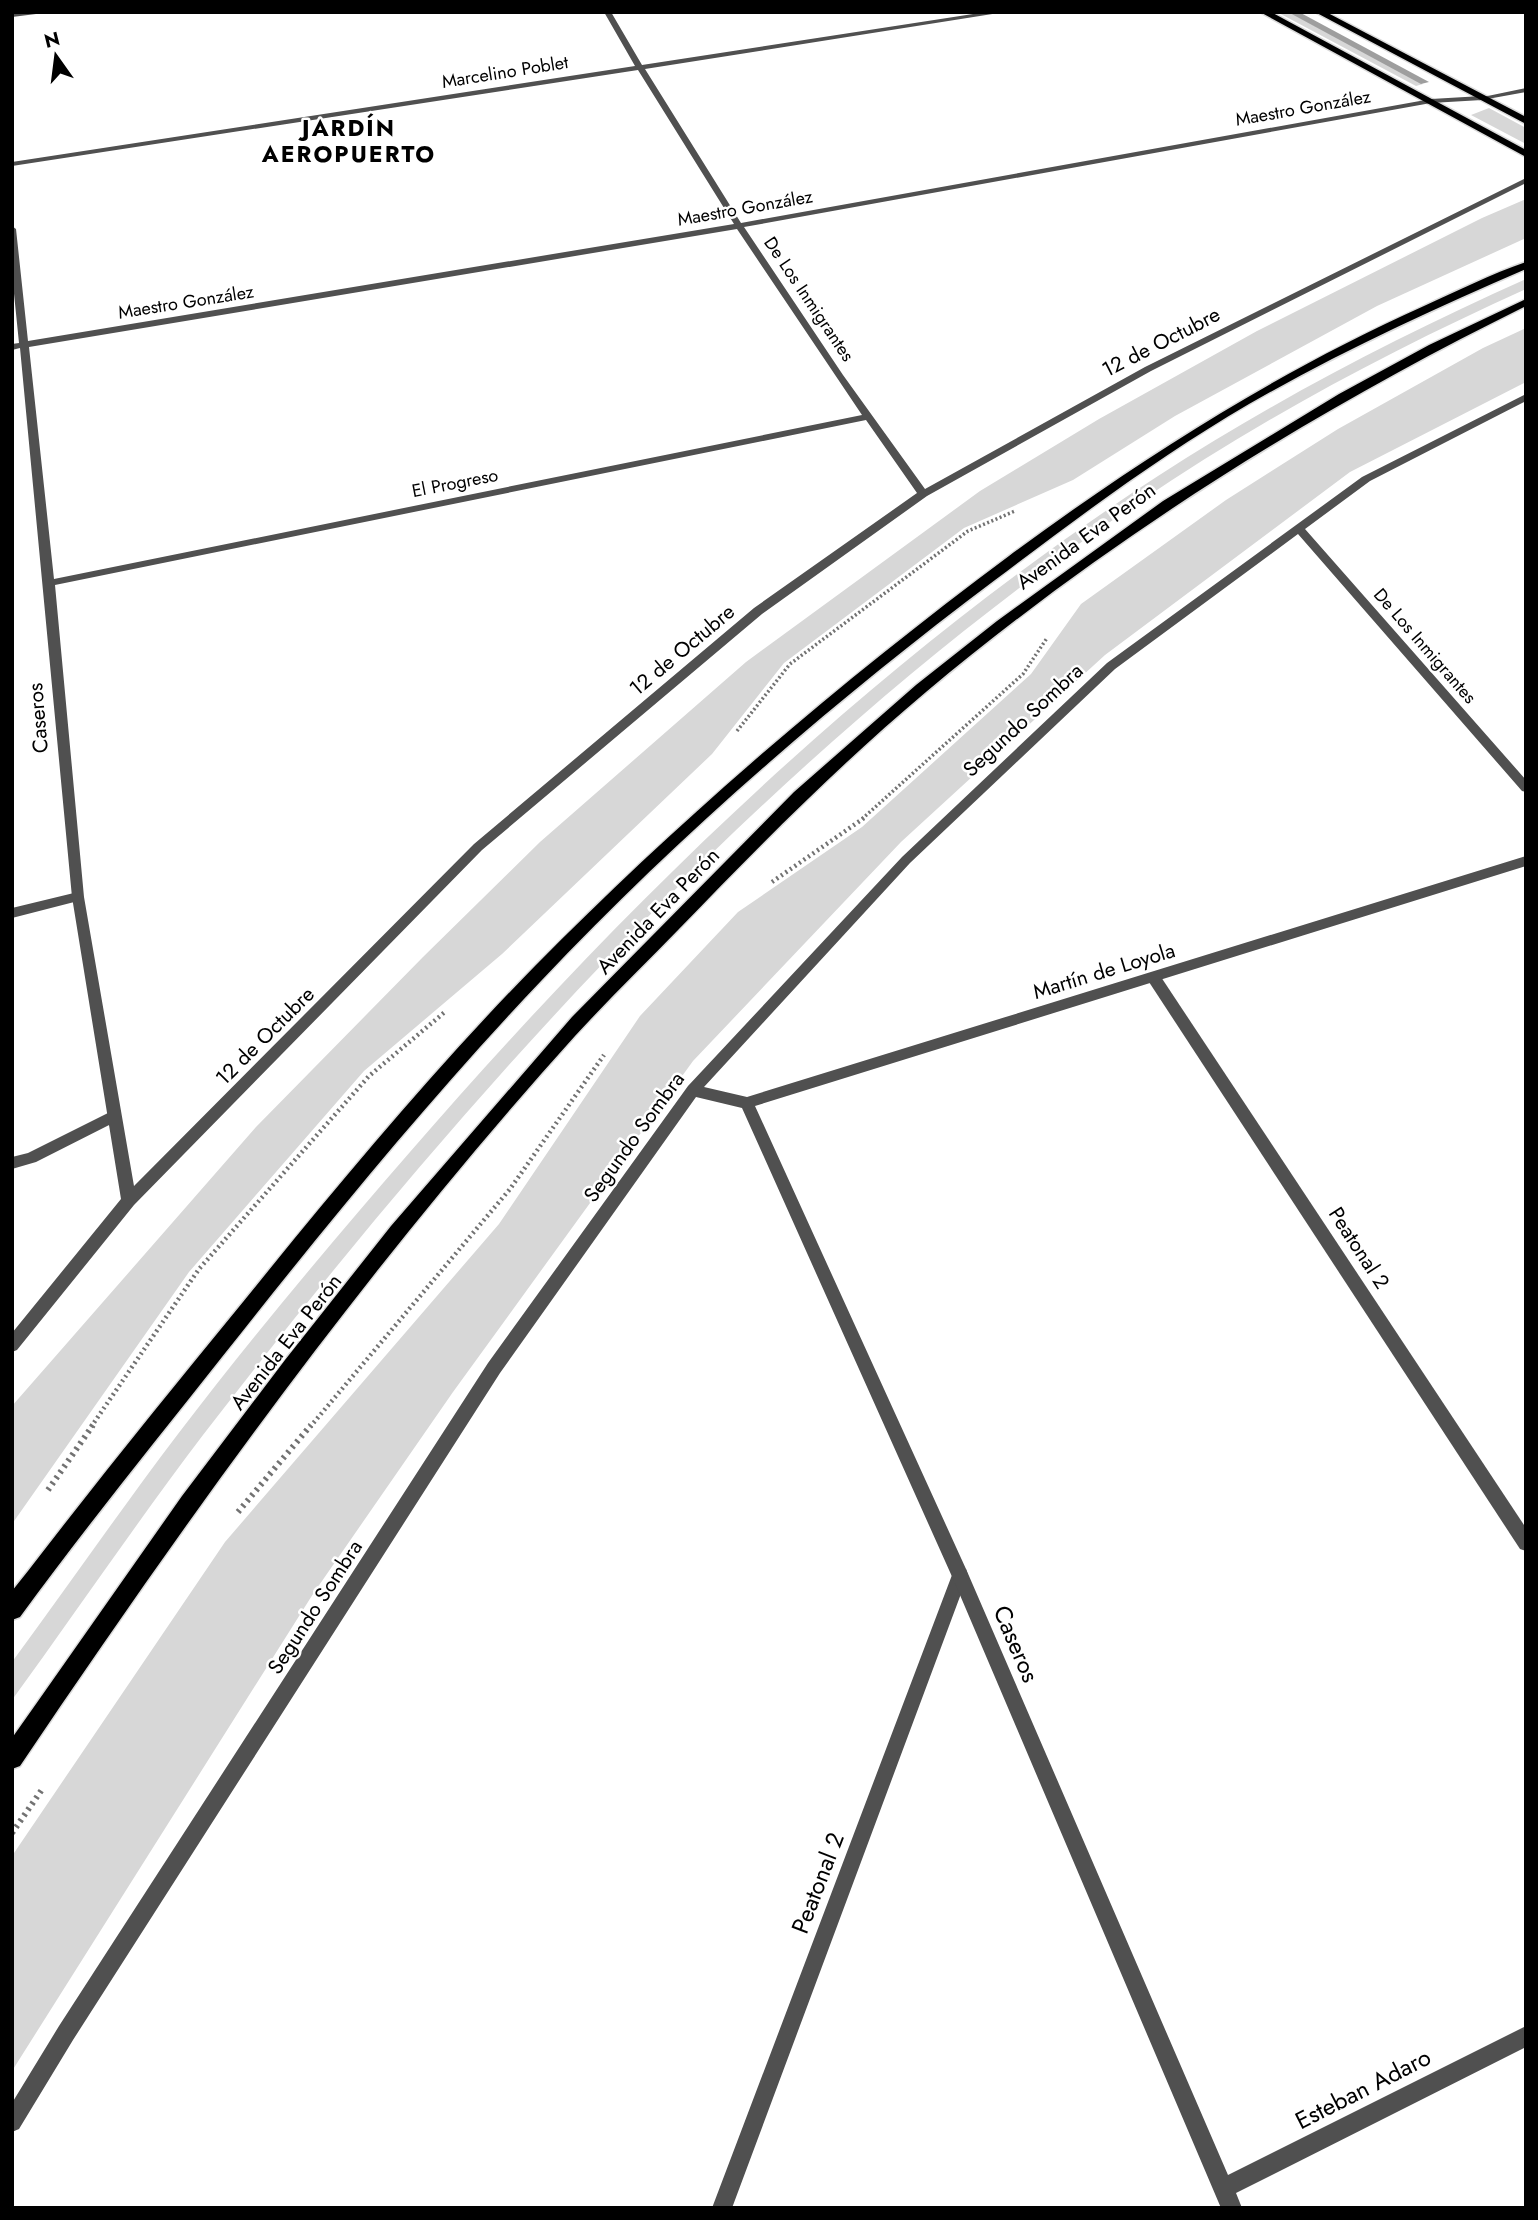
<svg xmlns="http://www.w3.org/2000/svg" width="1538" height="2220" viewBox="0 0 1538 2220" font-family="Jost,sans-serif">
<rect width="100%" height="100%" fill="#fff"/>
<path fill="#d7d7d7" d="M 1277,12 L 1289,12 L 1423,84 L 1416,86 Z
M 1489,108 L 1526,128 L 1526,144 L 1471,115 Z
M 1526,199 L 1526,238 L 1377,306 L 1175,416 L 1073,480 L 964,528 L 784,663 L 712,754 L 502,954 L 364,1071 L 189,1272 L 12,1524 L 12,1406 L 256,1127 L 423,957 L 540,842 L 746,662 L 980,491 L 1099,419 L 1257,331 L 1482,218 Z
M 1526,279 L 1526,289 C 1391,350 1261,419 1139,502 C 771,752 473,1085 203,1435 C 137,1522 76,1612 12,1700 L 12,1662 C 68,1586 121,1509 178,1434 C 252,1337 330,1244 410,1152 C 630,898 875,660 1158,476 C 1275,400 1399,336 1526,279 Z
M 1526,328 L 1526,382 L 1350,472 L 1105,655 L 901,842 L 693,1061 L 453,1392 L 313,1594 L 12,2071 L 12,1856 L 225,1542 L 499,1224 L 640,1016 L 738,912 L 862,827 L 1031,674 L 1081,604 L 1226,500 L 1338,429 L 1483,348 Z"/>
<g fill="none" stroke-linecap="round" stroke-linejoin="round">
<path fill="#9e9e9e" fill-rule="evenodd" d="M 1288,12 L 1299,12 L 1429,82 L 1421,84 Z"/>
<g stroke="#dbdbdb" stroke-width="3">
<path id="primary" d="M 1260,12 L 1271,12 L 1526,150 L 1526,157 Z
M 1315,12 L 1326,12 L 1526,117 L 1526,124 Z
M 1526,262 L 1526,269 C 1431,310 1338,353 1249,404 C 1160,456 1077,518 995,580 C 834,701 680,834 541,981 C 428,1100 324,1228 222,1357 C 154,1443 85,1528 20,1617 L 12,1620 L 12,1591 L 28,1571 C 98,1480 170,1391 243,1302 C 336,1187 431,1072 535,966 C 682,817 841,681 1009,556 C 1140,459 1275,373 1424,306 C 1457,291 1491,274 1526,262 Z
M 1526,299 L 1526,306 C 1311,412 1110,538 926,692 C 838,766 759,846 679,929 C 645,964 609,999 575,1036 C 370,1263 191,1512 20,1766 L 12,1769 L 12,1738 L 36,1704 L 182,1496 L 285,1360 L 391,1226 L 572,1017 L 794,792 L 916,685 L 997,621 L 1163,501 L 1339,394 L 1429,345 Z"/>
</g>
<path stroke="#727272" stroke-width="3.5" stroke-dasharray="2 2.5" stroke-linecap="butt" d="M 737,731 L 790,664 L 968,531 L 1015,511
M 862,819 L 1023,674 L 1047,638"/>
<path stroke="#727272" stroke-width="4.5" stroke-dasharray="2 3.5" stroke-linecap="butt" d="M 772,882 L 864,818
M 91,1427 L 199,1269 L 369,1076 L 446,1011
M 310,1427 L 510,1189 L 604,1055"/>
<path stroke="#727272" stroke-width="6" stroke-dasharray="2.5 4.5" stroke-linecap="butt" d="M 48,1490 L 93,1425
M 238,1512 L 311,1425
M 12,1833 L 43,1788"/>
<path fill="#505050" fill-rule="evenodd" d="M 1526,88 L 1526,92 L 1482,100 L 1478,98 Z
M 78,892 L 84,897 L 82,900 L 12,918 L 12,908 Z
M 114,1110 L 119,1112 L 121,1116 L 119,1120 L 36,1162 L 12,1169 L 12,1157 L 28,1153 Z
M 960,1567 L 966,1569 L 968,1575 L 732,2208 L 712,2208 L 952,1575 L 954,1569 Z"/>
<path fill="#505050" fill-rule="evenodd" d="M 1154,973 L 1159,974 L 1526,1528 L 1526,1551 L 1520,1549 L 1149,982 L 1147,978 Z"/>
<path fill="#505050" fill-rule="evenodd" d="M 39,12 L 36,14 L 12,17 L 12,13 Z
M 604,12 L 611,12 L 642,65 L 986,12 L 1005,12 L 645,69 L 741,223 L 1431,99 L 1482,96 L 1486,98 L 1482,100 L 1431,103 L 744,227 L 843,375 L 925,489 L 1145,367 L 1526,178 L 1526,183 L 1151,371 L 927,496 L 762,614 L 482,850 L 134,1205 L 17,1350 L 12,1352 L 12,1333 L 121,1199 L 72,897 L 20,348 L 12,350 L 12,344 L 19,343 L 12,274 L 12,226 L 16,229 L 28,341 L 734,224 L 638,70 L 12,166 L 12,162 L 635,66 ZM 737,229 L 862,415 L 54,579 L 29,347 ZM 866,420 L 917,493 L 754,608 L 474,844 L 134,1186 L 84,897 L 55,585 Z
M 1526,394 L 1526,401 L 1370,481 L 1305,529 L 1526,780 L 1526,792 L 1522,791 L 1298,534 L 1115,669 L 910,863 L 704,1087 L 747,1097 L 1526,856 L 1526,866 L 755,1106 L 966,1569 L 1228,2175 L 1526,2026 L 1526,2047 L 1236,2193 L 1242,2208 L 1221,2208 L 954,1581 L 742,1108 L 696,1097 L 500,1373 L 73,2040 L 19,2129 L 12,2132 L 12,2103 L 59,2026 L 488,1363 L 688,1086 L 902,857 L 1107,663 L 1362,477 Z"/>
<use href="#primary" fill="#000" fill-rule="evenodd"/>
</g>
<g text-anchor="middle" stroke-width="5" stroke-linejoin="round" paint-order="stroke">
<g font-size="18" fill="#000" stroke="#fff">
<text transform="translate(505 72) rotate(-9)" y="6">Marcelino Poblet</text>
<text transform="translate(1303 108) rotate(-10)" y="6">Maestro González</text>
<text transform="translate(745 208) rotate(-10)" y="6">Maestro González</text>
<text transform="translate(809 299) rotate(56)" y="6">De Los Inmigrantes</text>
<text transform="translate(186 302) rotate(-9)" y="6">Maestro González</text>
<text transform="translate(455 483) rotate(-11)" y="6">El Progreso</text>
<text transform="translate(1425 646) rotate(49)" y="6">De Los Inmigrantes</text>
</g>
<g font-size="21" fill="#000" stroke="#fff">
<text transform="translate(1161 342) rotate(-27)" y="7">12 de Octubre</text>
<text transform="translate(1086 536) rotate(-36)" y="7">Avenida Eva Perón</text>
<text transform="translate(682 650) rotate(-40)" y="7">12 de Octubre</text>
<text transform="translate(38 718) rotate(-95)" y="7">Caseros</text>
<text transform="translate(1023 720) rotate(-43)" y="7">Segundo Sombra</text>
<text transform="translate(658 911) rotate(-46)" y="7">Avenida Eva Perón</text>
<text transform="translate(1104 971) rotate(-17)" y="7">Martín de Loyola</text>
<text transform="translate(265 1036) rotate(-45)" y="7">12 de Octubre</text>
<text transform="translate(634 1137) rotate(-54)" y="7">Segundo Sombra</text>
<text transform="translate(1359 1248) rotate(57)" y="7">Peatonal 2</text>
<text transform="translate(286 1342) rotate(-52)" y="7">Avenida Eva Perón</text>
<text transform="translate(315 1607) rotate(-57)" y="7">Segundo Sombra</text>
</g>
<g font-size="23" font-weight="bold" letter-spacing="2" fill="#000" stroke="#fff">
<text x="349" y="136">JARDÍN<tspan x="349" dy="26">AEROPUERTO</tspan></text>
</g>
<g font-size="24" fill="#000" stroke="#fff">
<text transform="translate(1016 1644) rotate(67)" y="8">Caseros</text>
<text transform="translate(818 1883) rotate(-69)" y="8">Peatonal 2</text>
<text transform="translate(1363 2089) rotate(-27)" y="8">Esteban Adaro</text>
</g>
</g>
<rect width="1538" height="2220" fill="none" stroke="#000000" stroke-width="28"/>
<g transform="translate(56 56) rotate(346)" stroke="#ffffff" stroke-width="5" paint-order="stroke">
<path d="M0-5L12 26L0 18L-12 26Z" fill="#000000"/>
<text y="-10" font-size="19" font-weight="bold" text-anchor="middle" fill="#000000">N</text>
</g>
</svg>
